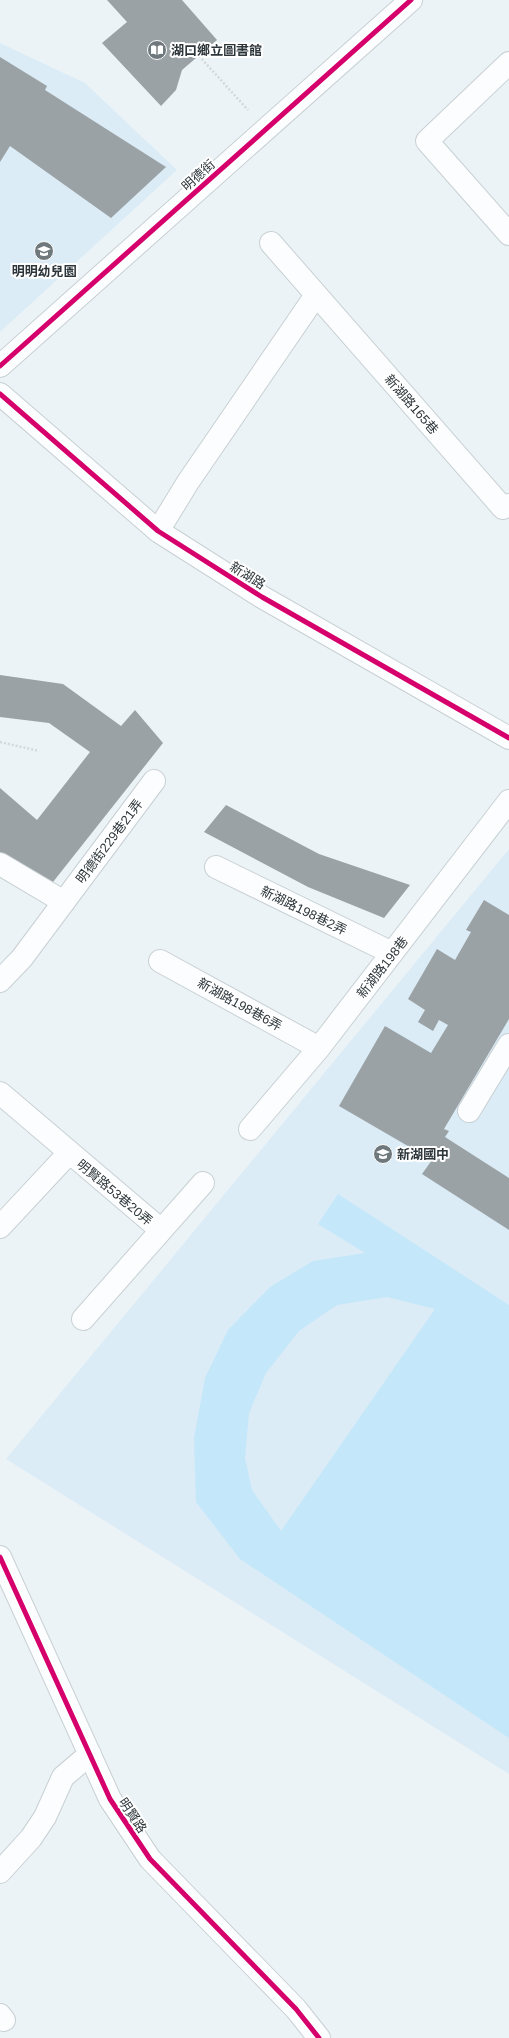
<svg xmlns="http://www.w3.org/2000/svg" width="509" height="2038" viewBox="0 0 509 2038" font-family="Helvetica,'Noto Sans TC',sans-serif">
<rect width="100%" height="100%" fill="#ebf3f7"/>
<path fill="#dbecf6" d="M 0,43 L 85,83 L 177,170 L 0,332 Z
M 509,849 L 509,1774 L 6,1459 Z"/>
<path fill="#c4e7fa" fill-rule="evenodd" d="M 338,1194 L 509,1305 L 509,1738 L 240,1559 L 196,1502 L 194,1438 L 205,1378 L 228,1330 L 270,1287 L 313,1261 L 365,1253 L 318,1224 ZM 387,1297 L 435,1309 L 281,1531 L 252,1490 L 245,1458 L 249,1413 L 266,1373 L 299,1331 L 337,1305 Z"/>
<path fill="#9aa2a6" d="M 107,0 L 182,0 L 217,40 L 182,70 L 176,90 L 161,106 L 102,43 L 127,22 Z
M 0,57 L 47,86 L 45,90 L 166,167 L 111,218 L 10,146 L 0,162 Z
M 0,675 L 63,684 L 121,726 L 135,710 L 163,743 L 53,882 L 0,852 L 0,788 L 37,820 L 90,752 L 49,723 L 0,717 Z
M 226,805 L 319,854 L 410,885 L 384,918 L 308,887 L 204,832 Z
M 484,900 L 509,915 L 509,1019 L 444,1129 L 449,1131 L 445,1137 L 509,1178 L 509,1230 L 422,1174 L 432,1160 L 339,1106 L 385,1026 L 431,1053 L 448,1025 L 439,1020 L 433,1031 L 418,1022 L 425,1010 L 408,999 L 437,949 L 455,960 L 471,932 L 466,930 Z"/>
<g fill="none" stroke-linecap="round" stroke-linejoin="round">
<g stroke="#c8d0d4" stroke-width="24">
<path id="minor" d="M 509,63 L 427,141 L 509,234
M 271,243 L 503,508 L 509,505
M 0,366 L 411,0
M 0,394 L 158,531 L 262,597 L 509,738
M 158,531 L 188,482 L 316,295
M 0,864 L 64,902
M 216,867 L 392,953
M 160,961 L 319,1048
M 0,981 L 22,958 L 154,781
M 0,1093 L 161,1230
M 469,1111 L 509,1045
M 250,1129 L 319,1048 L 509,801
M 0,1227 L 69,1153
M 83,1319 L 203,1183
M 0,1557 L 110,1799 L 150,1859 L 296,2009 L 319,2038
M 0,1872 L 31,1838 L 45,1817 L 63,1777 L 90,1754
M 0,2015 L 4,2020"/>
</g>
<path stroke="#d5d8d9" stroke-width="2.5" stroke-dasharray="2 2" stroke-linecap="butt" d="M 199,56 L 248,110
M 0,742 L 39,751"/>
<use href="#minor" stroke="#fcfdfe" stroke-width="22"/>
<g stroke="#fff" stroke-width="8">
<path id="cycleway" d="M 0,366 L 411,0
M 0,394 L 158,531 L 262,597 L 509,738
M 0,1557 L 110,1799 L 150,1859 L 296,2009 L 319,2038"/>
</g>
<use href="#cycleway" stroke="#d6006c" stroke-width="5"/>
</g>
<defs>
<g id="library-disc" transform="scale(1)"><circle r="9.5" fill="#6f787c" stroke="#fff"/><path d="M-6-4Q-3-5.5-.7-3.5V5Q-3 3-6 4ZM6-4Q3-5.5 .7-3.5V5Q3 3 6 4Z" fill="#fff"/></g>
<g id="school-disc" transform="scale(1)"><circle r="9.5" fill="#6f787c" stroke="#fff"/><path d="M0-5L7-2L0 1L-7-2ZM-4 1L0 2.5L4 1V4Q0 6-4 4Z" fill="#fff"/></g>
</defs>
<g fill-rule="evenodd">
<use href="#library-disc" x="157" y="50"/>
<use href="#school-disc" x="44" y="251"/>
<use href="#school-disc" x="383" y="1154"/>
</g>
<g text-anchor="middle" stroke-width="4" stroke-linejoin="round" paint-order="stroke">
<g font-size="13" font-weight="bold" fill="#2c353a" stroke="#fff" text-anchor="start">
<text x="171" y="55">湖口鄉立圖書館</text>
<text x="44" y="276" text-anchor="middle">明明幼兒園</text>
<text x="397" y="1159">新湖國中</text>
</g>
<g font-size="13" fill="#2c353a" stroke="#fff">
<text transform="translate(198 175) rotate(-42)" y="5">明德街</text>
<text transform="translate(412 404) rotate(49)" y="5">新湖路165巷</text>
<text transform="translate(248 575) rotate(32)" y="5">新湖路</text>
<text transform="translate(109 841) rotate(-53)" y="5">明德街229巷21弄</text>
<text transform="translate(304 910) rotate(26)" y="5">新湖路198巷2弄</text>
<text transform="translate(382 967) rotate(-52)" y="5">新湖路198巷</text>
<text transform="translate(240 1004) rotate(29)" y="5">新湖路198巷6弄</text>
<text transform="translate(115 1192) rotate(40)" y="5">明賢路53巷20弄</text>
<text transform="translate(133 1815) rotate(56)" y="5">明賢路</text>
</g>
</g>
</svg>
